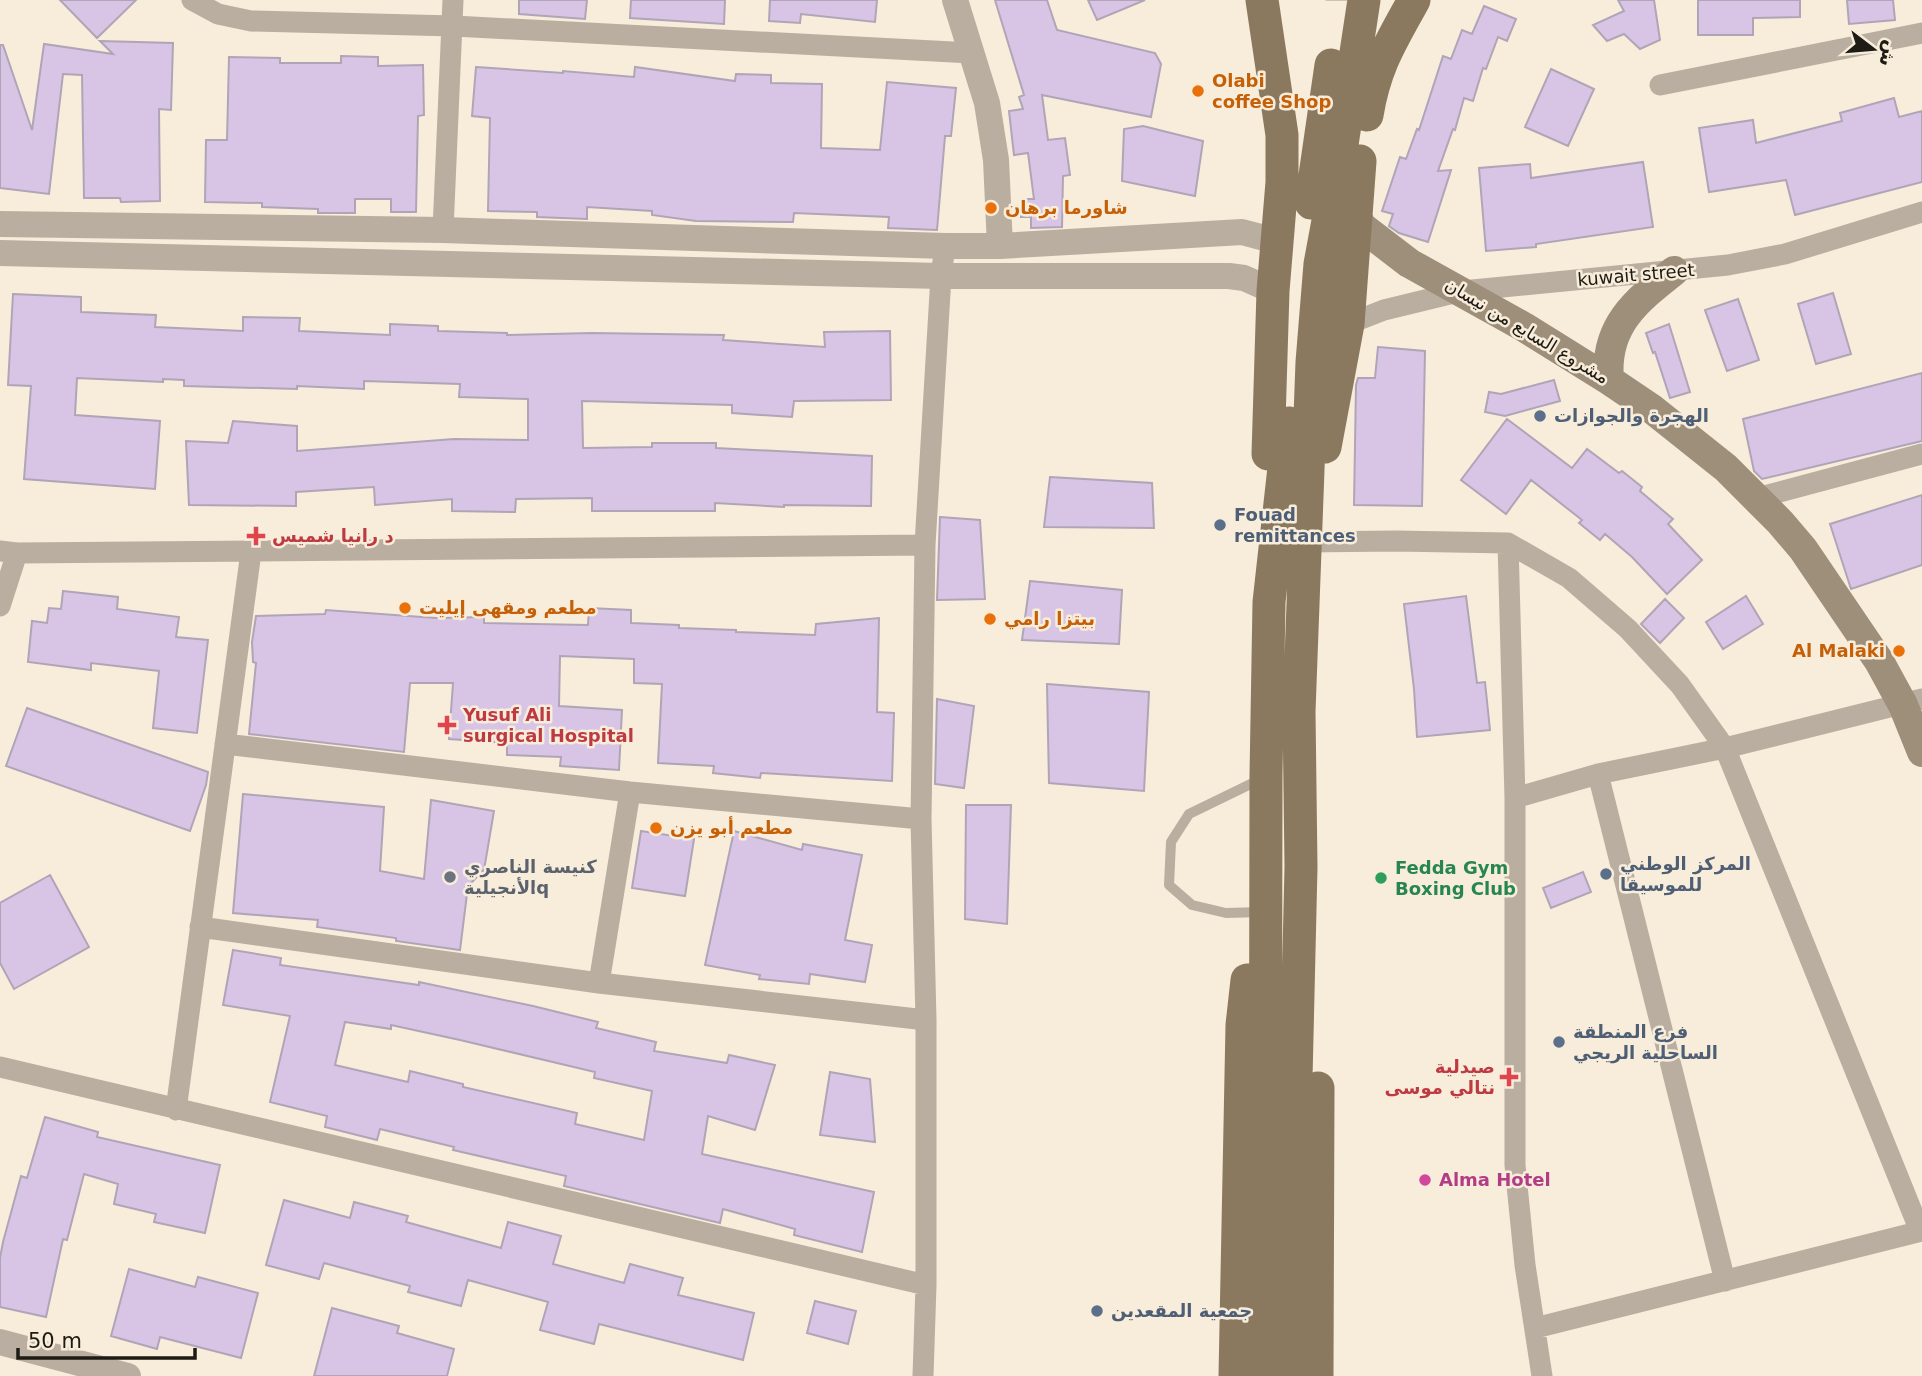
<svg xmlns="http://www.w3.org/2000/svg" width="1922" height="1376" viewBox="0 0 1922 1376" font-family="'DejaVu Sans',Cairo,sans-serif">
<rect width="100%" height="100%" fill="#f7edda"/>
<path fill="#d8c5e6" stroke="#afa5b7" stroke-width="2" fill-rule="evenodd" d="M 60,0 L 136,0 L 97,38 Z
M 519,0 L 587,0 L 585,19 L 519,14 Z
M 631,0 L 725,0 L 724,24 L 630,18 Z
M 770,0 L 877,0 L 875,22 L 801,14 L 800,23 L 769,21 Z
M 995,0 L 1047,0 L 1057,30 L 1155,53 L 1161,64 L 1151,117 L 1042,95 L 1048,140 L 1065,138 L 1070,175 L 1063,176 L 1062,227 L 1031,228 L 1031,217 L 1021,217 L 1021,199 L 1034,199 L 1028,153 L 1014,155 L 1009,111 L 1023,109 L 1019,97 L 1024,95 Z
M 1088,0 L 1145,0 L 1097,20 Z
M 1618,0 L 1654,0 L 1660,40 L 1640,49 L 1624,34 L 1607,41 L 1593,25 L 1624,11 Z
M 1698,0 L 1800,0 L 1800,17 L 1753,18 L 1753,35 L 1698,35 Z
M 1847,0 L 1893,0 L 1895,20 L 1849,24 Z
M 1484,6 L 1516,19 L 1507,41 L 1498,37 L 1486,69 L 1483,68 L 1473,101 L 1464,98 L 1455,130 L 1453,129 L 1438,171 L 1451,170 L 1428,242 L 1399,233 L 1389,226 L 1393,214 L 1382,211 L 1400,157 L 1406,159 L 1417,129 L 1419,130 L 1443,56 L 1451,59 L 1462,30 L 1472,34 Z
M 100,41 L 173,43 L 171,110 L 159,109 L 160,201 L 121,202 L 120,198 L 84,198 L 82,75 L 63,74 L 49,194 L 0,188 L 0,45 L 3,45 L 32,130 L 44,44 L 113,54 Z
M 341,56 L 378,57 L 378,66 L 423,65 L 424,115 L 418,116 L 416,212 L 391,212 L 391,199 L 355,199 L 355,213 L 318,213 L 318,209 L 262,207 L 262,203 L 205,202 L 206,140 L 227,140 L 229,57 L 280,58 L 280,63 L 341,63 Z
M 476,67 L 563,73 L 563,71 L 634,77 L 635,67 L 735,81 L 736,74 L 771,75 L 771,83 L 822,84 L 821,148 L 880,150 L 887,82 L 956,88 L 951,136 L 945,136 L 937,230 L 888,228 L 889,217 L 794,213 L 793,222 L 696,221 L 652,215 L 652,211 L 587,207 L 587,219 L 537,217 L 537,212 L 488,211 L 490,118 L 472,116 Z
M 1551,69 L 1594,89 L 1568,146 L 1525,127 Z
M 1894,98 L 1899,117 L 1922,111 L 1922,182 L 1795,215 L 1786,180 L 1709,192 L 1699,128 L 1753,120 L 1756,143 L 1842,121 L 1840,113 Z
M 1143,126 L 1203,141 L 1195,196 L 1122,181 L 1124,129 Z
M 1643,162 L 1653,227 L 1536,244 L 1536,247 L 1486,251 L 1479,168 L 1530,164 L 1531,178 Z
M 1833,293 L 1851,354 L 1816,364 L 1798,304 Z
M 13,294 L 81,297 L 81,312 L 156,315 L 155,327 L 243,331 L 243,317 L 300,318 L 299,331 L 390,335 L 390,324 L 438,326 L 438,331 L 507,333 L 507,335 L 592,333 L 724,335 L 723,340 L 825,347 L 824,332 L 890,331 L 891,400 L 794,401 L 792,417 L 732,413 L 732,405 L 582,401 L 583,448 L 652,447 L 652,443 L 716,443 L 716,448 L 872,456 L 871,506 L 784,505 L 784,507 L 715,503 L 715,511 L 592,511 L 592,498 L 516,499 L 515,512 L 452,511 L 452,499 L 375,505 L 374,487 L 296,492 L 296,506 L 189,505 L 186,441 L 228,443 L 233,421 L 297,426 L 297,451 L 454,439 L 528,440 L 528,399 L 459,397 L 460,384 L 364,381 L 364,389 L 297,386 L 297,389 L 184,386 L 184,380 L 163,379 L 163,382 L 77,378 L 75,415 L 160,421 L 155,489 L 24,479 L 31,386 L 8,385 Z
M 1738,299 L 1759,360 L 1727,371 L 1705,310 Z
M 1669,324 L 1690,392 L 1670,398 L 1655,352 L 1653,353 L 1646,333 Z
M 1378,347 L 1425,351 L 1422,506 L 1354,505 L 1356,385 L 1358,378 L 1375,378 Z
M 1922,373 L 1922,441 L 1762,479 L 1754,471 L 1743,419 Z
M 1554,380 L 1560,401 L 1505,416 L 1485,412 L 1489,392 L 1501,394 Z
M 1507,419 L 1572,468 L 1587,449 L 1619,473 L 1622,471 L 1642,487 L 1640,491 L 1673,519 L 1668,524 L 1702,560 L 1667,594 L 1632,557 L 1605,534 L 1600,540 L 1579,523 L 1582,520 L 1531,480 L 1506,514 L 1461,480 Z
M 1050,477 L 1152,483 L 1154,528 L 1044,527 Z
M 1922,495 L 1922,565 L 1851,589 L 1830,524 Z
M 940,517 L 980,520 L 985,599 L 937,600 Z
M 1030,581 L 1122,590 L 1119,644 L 1022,640 Z
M 63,591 L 118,597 L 117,609 L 179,617 L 176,637 L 208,640 L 197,733 L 153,728 L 159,671 L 91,663 L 91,670 L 28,662 L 32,621 L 47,623 L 49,608 L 61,609 Z
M 1466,596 L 1477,683 L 1485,682 L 1490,730 L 1417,737 L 1414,689 L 1404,604 Z
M 1746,596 L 1763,624 L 1723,649 L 1706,622 Z
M 1665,599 L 1684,618 L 1660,643 L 1641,624 Z
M 589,608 L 631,610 L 631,623 L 679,625 L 679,628 L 736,630 L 736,632 L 815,635 L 816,624 L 879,618 L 877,712 L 894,713 L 892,781 L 761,773 L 760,778 L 713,773 L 714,766 L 658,763 L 662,684 L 634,683 L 634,659 L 560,656 L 559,706 L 622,710 L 619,770 L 560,766 L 561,757 L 507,755 L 507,743 L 449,739 L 453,683 L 410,683 L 404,752 L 249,734 L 256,663 L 253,662 L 252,642 L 256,616 L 325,614 L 326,610 L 436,618 L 484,617 L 484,623 L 588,625 Z
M 1047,684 L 1149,692 L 1144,791 L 1049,783 Z
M 937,699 L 974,706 L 964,788 L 935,784 Z
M 27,708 L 208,772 L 206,785 L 190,831 L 6,766 Z
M 243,794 L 384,807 L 380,871 L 424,879 L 431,800 L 494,811 L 484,870 L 468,886 L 460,950 L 396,941 L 396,938 L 317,927 L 318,920 L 233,913 Z
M 966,805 L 1011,805 L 1007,924 L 965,919 Z
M 641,831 L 694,839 L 685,896 L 632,888 Z
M 734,831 L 802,850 L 803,844 L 862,855 L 845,940 L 872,945 L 865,982 L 810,974 L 809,984 L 759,979 L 760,975 L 705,965 Z
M 1583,872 L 1591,892 L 1551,908 L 1543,888 Z
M 50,875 L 89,947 L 14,989 L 0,963 L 0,903 Z
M 233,950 L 281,958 L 280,965 L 419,985 L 419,982 L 533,1006 L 598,1022 L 596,1028 L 656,1042 L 654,1051 L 727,1063 L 729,1055 L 775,1065 L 755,1130 L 708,1116 L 702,1154 L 874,1192 L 862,1252 L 794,1235 L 795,1229 L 723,1209 L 720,1223 L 564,1186 L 566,1176 L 453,1150 L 454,1147 L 380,1129 L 377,1140 L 325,1127 L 327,1116 L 270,1102 L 290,1016 L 223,1005 ZM 345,1022 L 391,1029 L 391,1025 L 460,1040 L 595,1072 L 594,1078 L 652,1091 L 644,1140 L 575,1124 L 577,1113 L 463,1087 L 463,1084 L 410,1071 L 408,1082 L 335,1065 Z
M 830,1072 L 870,1079 L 875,1142 L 820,1135 Z
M 45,1117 L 98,1132 L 97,1137 L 220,1165 L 205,1233 L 154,1222 L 156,1214 L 114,1204 L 118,1184 L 84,1174 L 67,1240 L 63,1239 L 46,1317 L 0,1307 L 0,1258 L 3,1242 L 21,1176 L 27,1178 Z
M 284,1200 L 350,1218 L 354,1202 L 408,1216 L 406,1222 L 501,1248 L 508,1222 L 561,1236 L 553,1264 L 624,1283 L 630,1264 L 683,1278 L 678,1295 L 754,1313 L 743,1360 L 599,1324 L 594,1344 L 540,1330 L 548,1302 L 468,1280 L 461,1306 L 408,1292 L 410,1286 L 324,1263 L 319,1279 L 266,1265 Z
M 129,1269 L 195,1287 L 198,1277 L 258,1293 L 241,1358 L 160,1337 L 157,1349 L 111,1336 Z
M 815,1301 L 856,1311 L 848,1344 L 807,1333 Z
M 332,1308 L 399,1326 L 397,1333 L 454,1349 L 447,1376 L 314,1376 Z"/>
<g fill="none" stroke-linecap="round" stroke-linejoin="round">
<path stroke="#ccc3b2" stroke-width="33" stroke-dasharray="33 17" stroke-linecap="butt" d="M 1342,1 L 1342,0"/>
<path stroke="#b9aea0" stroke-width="10" d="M 1261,779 L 1189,814 L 1171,842 L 1169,885 L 1192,905 L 1226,913 L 1262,912"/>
<path stroke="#b9aea0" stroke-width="21" d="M 192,0 L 218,14 L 251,21 L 454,26 L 972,53
M 1660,85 L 1922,33
M 443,230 L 453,0
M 1348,324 L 1384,310 L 1462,291 L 1728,265 L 1785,254 L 1922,212
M 1757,498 L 1922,454
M 1304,542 L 1396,541 L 1508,543 L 1569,578 L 1628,629 L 1680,685 L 1725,748 L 1920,1231
M 1508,543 L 1515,798 L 1515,1165 L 1525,1265 L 1542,1376
M 0,551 L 17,553 L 925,545
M 0,606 L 17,553
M 225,744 L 630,792 L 921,819
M 1598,774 L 1725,1281
M 1515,798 L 1598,774 L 1725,748 L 1922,699
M 200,927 L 599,983 L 926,1020
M 599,983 L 630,792
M 0,1067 L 926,1285
M 176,1110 L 251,552
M 1535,1328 L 1922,1231
M 923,1376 L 926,1285 L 926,1020 L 921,819 L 925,545 L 941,276 L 945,246"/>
<path stroke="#b9aea0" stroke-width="26" d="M 955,0 L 987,103 L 996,160 L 1000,246
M 0,224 L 443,230 L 945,246 L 1000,246 L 1242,232 L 1276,241
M 0,253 L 941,276 L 1229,276 L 1244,278 L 1273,291
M 0,1342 L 128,1376"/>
<path stroke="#9e8f7b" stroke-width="30" d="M 1354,212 L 1362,227 L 1409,263 L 1524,327 L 1609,380 L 1652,409 L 1726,468 L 1780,522 L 1803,549 L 1879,661 L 1903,705 L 1922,752
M 1609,380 C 1604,326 1636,301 1674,271"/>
<path stroke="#8b795f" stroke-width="33" d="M 1262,0 L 1282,135 L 1282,182 L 1273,291 L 1268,454
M 1367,115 C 1375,66 1391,42 1414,0
M 1311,203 L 1331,65
M 1325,447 L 1348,324 L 1360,161
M 1235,1376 L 1242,1025 L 1247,980
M 1265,1376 L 1266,776 L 1269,602 L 1289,423
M 1289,1376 L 1301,867 L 1299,712 L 1312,362 L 1320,264 L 1341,151 L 1364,0
M 1317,1376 L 1318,1088"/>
</g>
<g fill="#e8710a" stroke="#f7edda" stroke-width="2.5">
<circle cx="1198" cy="91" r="7"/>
<circle cx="991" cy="208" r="7"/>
<circle cx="405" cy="608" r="7"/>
<circle cx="990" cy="619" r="7"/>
<circle cx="1899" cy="651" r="7"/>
<circle cx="656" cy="828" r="7"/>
</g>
<g fill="#5c6f8a" stroke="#f7edda" stroke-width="2.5">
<circle cx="1540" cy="416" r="7"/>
<circle cx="1220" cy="525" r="7"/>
<circle cx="1606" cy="874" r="7"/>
<circle cx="1559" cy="1042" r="7"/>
<circle cx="1097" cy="1311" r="7"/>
</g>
<g fill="#e0444e" stroke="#f7edda" stroke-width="2.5">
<path d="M252.5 525.5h7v7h7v7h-7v7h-7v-7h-7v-7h7z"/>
<path d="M443.5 714.5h7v7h7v7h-7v7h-7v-7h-7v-7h7z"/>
<path d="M1505.5 1066.5h7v7h7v7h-7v7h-7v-7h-7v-7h7z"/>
</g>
<circle fill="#6b7280" stroke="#f7edda" stroke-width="2.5" cx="450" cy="877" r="7"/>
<circle fill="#2e9e5b" stroke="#f7edda" stroke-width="2.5" cx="1381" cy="878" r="7"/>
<circle fill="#d1479c" stroke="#f7edda" stroke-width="2.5" cx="1425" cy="1180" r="7"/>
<g text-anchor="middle" stroke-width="5" stroke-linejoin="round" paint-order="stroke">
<g font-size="18" font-weight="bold" fill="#c56008" stroke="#f7edda" text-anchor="start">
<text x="1212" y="87">Olabi<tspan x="1212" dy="21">coffee Shop</tspan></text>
<text x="1005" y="214">شاورما برهان</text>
<text x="419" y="614">مطعم ومقهى إيليت</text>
<text x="1004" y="625">بيتزا رامي</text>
<text x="1885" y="657" text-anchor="end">Al Malaki</text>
<text x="670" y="834">مطعم أبو يزن</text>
</g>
<g font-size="18" fill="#1e1b14" stroke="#f7edda">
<text transform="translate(1636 275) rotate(-5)" y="6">kuwait street</text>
<text transform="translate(1527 331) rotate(31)" y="6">مشروع السابع من نيسان</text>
</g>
<g font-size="18" font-weight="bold" fill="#4e5e75" stroke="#f7edda" text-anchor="start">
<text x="1554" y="422">الهجرة والجوازات</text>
<text x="1234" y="521">Fouad<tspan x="1234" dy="21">remittances</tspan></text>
<text x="1620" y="870">المركز الوطني<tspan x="1620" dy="21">للموسيقا</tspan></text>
<text x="1573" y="1038">فرع المنطقة<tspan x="1573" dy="21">الساحلية الريجي</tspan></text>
<text x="1111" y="1317">جمعية المقعدين</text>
</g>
<g font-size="18" font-weight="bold" fill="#be3a42" stroke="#f7edda" text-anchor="start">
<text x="272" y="542">د رانيا شميس</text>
<text x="463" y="721">Yusuf Ali<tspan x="463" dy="21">surgical Hospital</tspan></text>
<text x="1495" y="1073" text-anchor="end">صيدلية<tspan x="1495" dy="21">نتالي موسى</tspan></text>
</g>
<g font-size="18" font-weight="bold" fill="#5b616d" stroke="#f7edda" text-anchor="start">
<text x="464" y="873">كنيسة الناصري<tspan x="464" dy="21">الأنجيليةq</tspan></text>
</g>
<g font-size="18" font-weight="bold" fill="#27864d" stroke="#f7edda" text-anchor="start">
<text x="1395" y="874">Fedda Gym<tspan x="1395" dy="21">Boxing Club</tspan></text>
</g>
<g font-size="18" font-weight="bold" fill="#b23c85" stroke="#f7edda" text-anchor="start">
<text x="1439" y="1186">Alma Hotel</text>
</g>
</g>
<g transform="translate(1873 49) rotate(106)" stroke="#f7edda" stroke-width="5" paint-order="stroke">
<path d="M0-5L12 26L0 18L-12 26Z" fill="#1e1b14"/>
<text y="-10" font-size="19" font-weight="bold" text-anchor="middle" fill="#1e1b14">ش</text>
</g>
<path d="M18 1348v10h177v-10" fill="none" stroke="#1e1b14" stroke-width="3.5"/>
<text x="28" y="1348" font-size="21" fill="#1e1b14" stroke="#f7edda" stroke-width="5" paint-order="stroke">50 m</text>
</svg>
